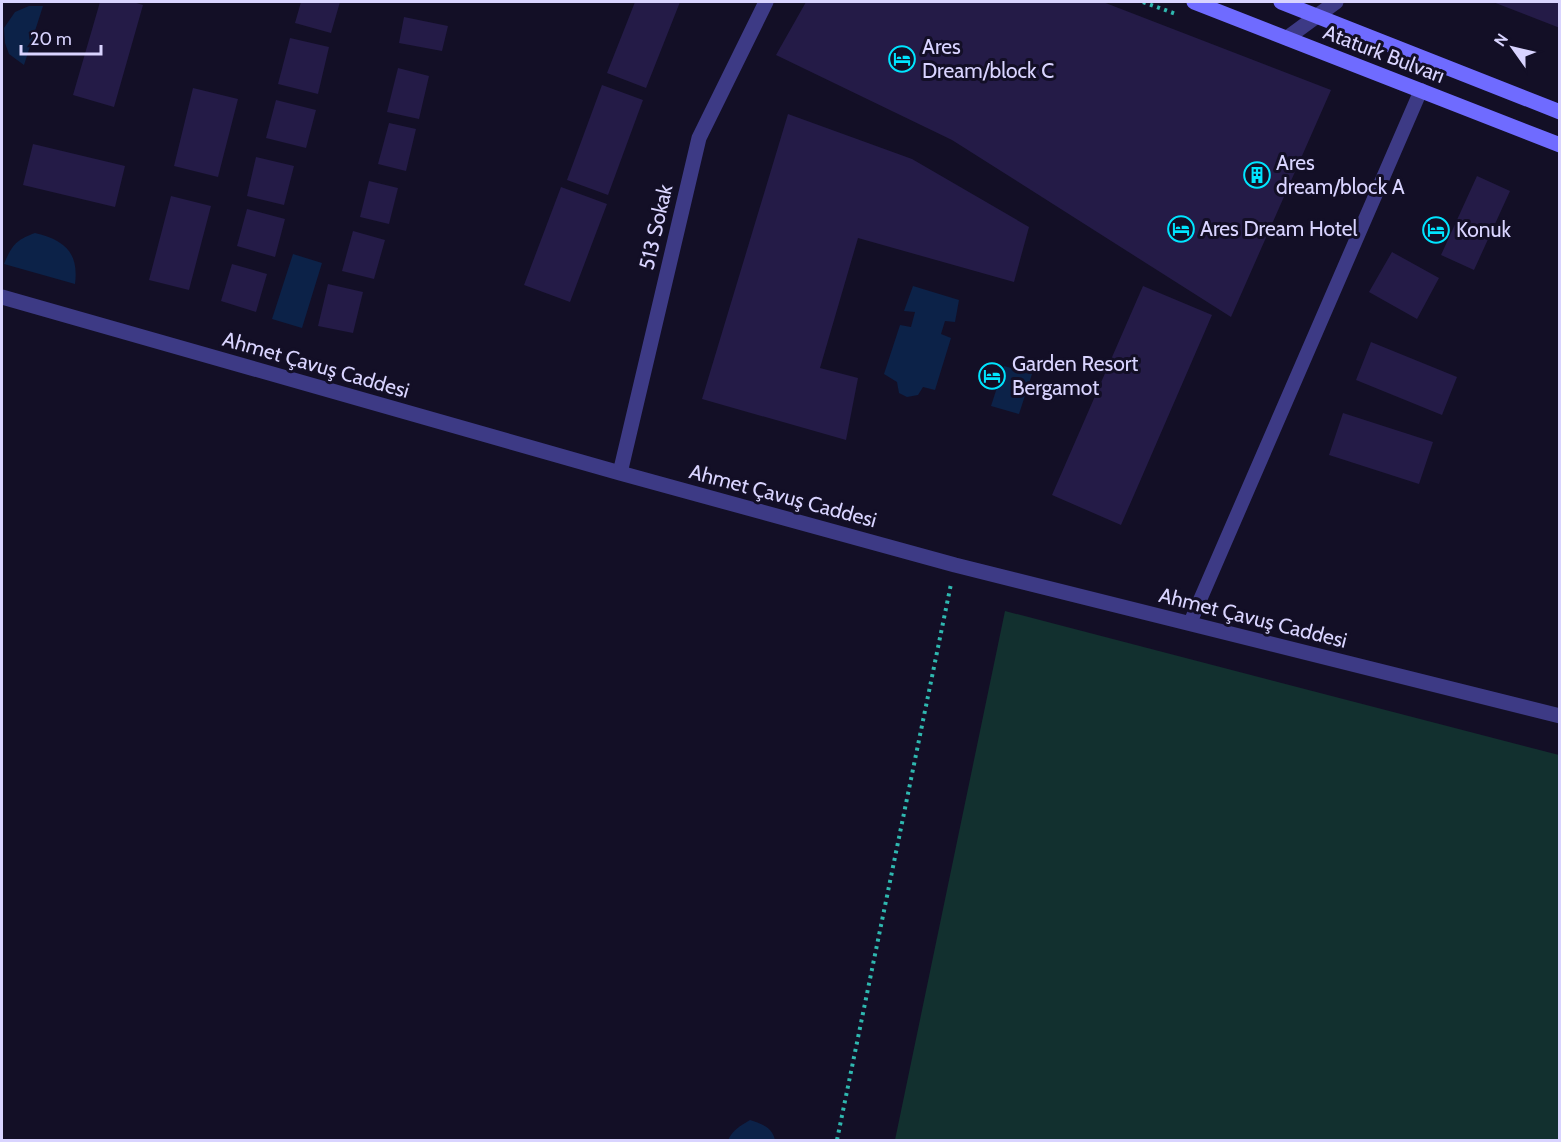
<svg xmlns="http://www.w3.org/2000/svg" width="1561" height="1142" viewBox="0 0 1561 1142" font-family="Cabin,sans-serif">
<rect width="100%" height="100%" fill="#130f26"/>
<path fill="#12302f" d="M 1005,611 L 1559,755 L 1559,1140 L 895,1140 Z"/>
<path fill="#0c2248" d="M 29,6 L 43,6 L 24,65 L 9,54 L 5,43 L 4,28 L 15,12 Z
M 35,233 C 65,240 79,253 75,284 L 4,264 C 12,245 16,240 35,233 Z
M 293,254 L 322,263 L 302,328 L 272,319 Z
M 913,286 L 959,300 L 955,322 L 945,321 L 941,334 L 951,338 L 935,390 L 923,387 L 918,395 L 907,397 L 899,393 L 897,382 L 884,374 L 900,325 L 911,327 L 915,312 L 904,311 Z
M 1004,366 L 1032,374 L 1019,414 L 991,406 Z
M 750,1120 C 762,1124 772,1127 775,1140 L 728,1140 C 733,1130 740,1126 750,1120 Z"/>
<path fill="#241b47" d="M 100,2 L 133,2 L 143,5 L 114,107 L 73,95 Z
M 301,2 L 340,2 L 331,33 L 295,23 Z
M 635,2 L 680,2 L 646,88 L 607,73 Z
M 806,2 L 1103,2 L 1331,90 L 1231,317 L 952,140 L 776,55 Z
M 1493,2 L 1560,2 L 1560,28 Z
M 404,17 L 448,26 L 442,51 L 399,43 Z
M 290,38 L 329,47 L 318,94 L 278,84 Z
M 398,68 L 429,76 L 419,119 L 387,112 Z
M 602,85 L 643,100 L 608,195 L 567,180 Z
M 193,88 L 238,99 L 218,177 L 174,166 Z
M 276,100 L 316,110 L 306,148 L 266,138 Z
M 788,114 L 912,159 L 1029,227 L 1014,282 L 858,238 L 820,368 L 858,378 L 846,440 L 702,399 Z
M 389,123 L 416,129 L 406,171 L 378,164 Z
M 33,144 L 125,166 L 115,207 L 23,185 Z
M 256,157 L 294,166 L 284,205 L 247,196 Z
M 1477,176 L 1510,191 L 1474,270 L 1441,255 Z
M 369,181 L 398,188 L 389,224 L 360,217 Z
M 561,187 L 607,204 L 570,302 L 524,285 Z
M 171,196 L 211,206 L 189,290 L 149,280 Z
M 247,209 L 285,219 L 275,257 L 237,246 Z
M 353,231 L 385,240 L 374,279 L 342,271 Z
M 1392,252 L 1439,278 L 1417,319 L 1369,292 Z
M 232,264 L 267,274 L 256,312 L 221,301 Z
M 328,284 L 363,292 L 353,333 L 318,326 Z
M 1143,286 L 1212,315 L 1121,525 L 1052,495 Z
M 1371,342 L 1457,377 L 1442,415 L 1356,380 Z
M 1343,413 L 1433,442 L 1419,484 L 1329,455 Z"/>
<g fill="none" stroke-linecap="round" stroke-linejoin="round">
<path stroke="#2fb8b0" stroke-width="4" stroke-dasharray="3 4.5" stroke-linecap="butt" d="M 1143,2 L 1176,14
M 837,1140 L 951,584"/>
<path stroke="#3d3a85" stroke-width="14" d="M 1190,623 L 1421,90"/>
<path stroke="#3d3a85" stroke-width="15" d="M 2,297 L 620,473 L 955,565 L 1560,716
M 620,473 L 699,138 L 766,2"/>
<path stroke="#3d3a85" stroke-width="15" d="M 1287,38 L 1336,2"/>
<path stroke="#6f6bff" stroke-width="15" d="M 1194,2 L 1560,145
M 1281,2 L 1560,112"/>
</g>
<defs>
<g id="hotel-ring" transform="scale(1.35)"><circle r="9.5" fill="#130f26" stroke="#00e5ff" stroke-width="1.5"/><path d="M-6-4.5h1.5V1H6V5H4.5V3h-9V5H-6ZM-4 0a1.8 1.8 0 1 1 3.6 0ZM.5 0V-2.5h3Q6-2.5 6 0Z" fill="#00e5ff"/></g>
<g id="building-ring" transform="scale(1.35)"><circle r="9.5" fill="#130f26" stroke="#00e5ff" stroke-width="1.5"/><path d="M-4-6H4V6H1V3H-1V6H-4ZM-2.5-4.3h1.7v1.8h-1.7ZM.8-4.3h1.7v1.8H.8ZM-2.5-1h1.7V.8h-1.7ZM.8-1h1.7V.8H.8Z" fill="#00e5ff"/></g>
</defs>
<g fill-rule="evenodd">
<use href="#hotel-ring" x="902" y="59"/>
<use href="#building-ring" x="1257" y="175"/>
<use href="#hotel-ring" x="1181" y="229"/>
<use href="#hotel-ring" x="1436" y="230"/>
<use href="#hotel-ring" x="992" y="376"/>
</g>
<g text-anchor="middle" stroke-width="6" stroke-linejoin="round" paint-order="stroke">
<g font-size="21" fill="#d9d4ff" stroke="#130f26" text-anchor="start">
<text x="922" y="54">Ares<tspan x="922" dy="24">Dream/block C</tspan></text>
<text x="1276" y="170">Ares<tspan x="1276" dy="24">dream/block A</tspan></text>
<text x="1200" y="236">Ares Dream Hotel</text>
<text x="1456" y="237">Konuk</text>
<text x="1012" y="371">Garden Resort<tspan x="1012" dy="24">Bergamot</tspan></text>
</g>
<g font-size="21" fill="#d9d4ff" stroke="#130f26">
<text transform="translate(1384 54) rotate(21)" y="7">Ataturk Bulvarı</text>
<text transform="translate(656 227) rotate(-77)" y="7">513 Sokak</text>
<text transform="translate(316 365) rotate(16)" y="7">Ahmet Çavuş Caddesi</text>
<text transform="translate(783 496) rotate(15)" y="7">Ahmet Çavuş Caddesi</text>
<text transform="translate(1253 618) rotate(14)" y="7">Ahmet Çavuş Caddesi</text>
</g>
</g>
<rect width="1561" height="1142" fill="none" stroke="#d9d4ff" stroke-width="6"/>
<g transform="translate(1513 48) rotate(304)" stroke="#130f26" stroke-width="4.5" paint-order="stroke">
<path d="M0-4.5L10 22L0 15L-10 22Z" fill="#d9d4ff"/>
<text y="-9" font-size="16" font-weight="bold" text-anchor="middle" fill="#d9d4ff">N</text>
</g>
<path d="M21 45v9h80v-9" fill="none" stroke="#d9d4ff" stroke-width="3"/>
<text x="30" y="45" font-size="18" fill="#d9d4ff" stroke="#130f26" stroke-width="4.5" paint-order="stroke">20 m</text>
</svg>
